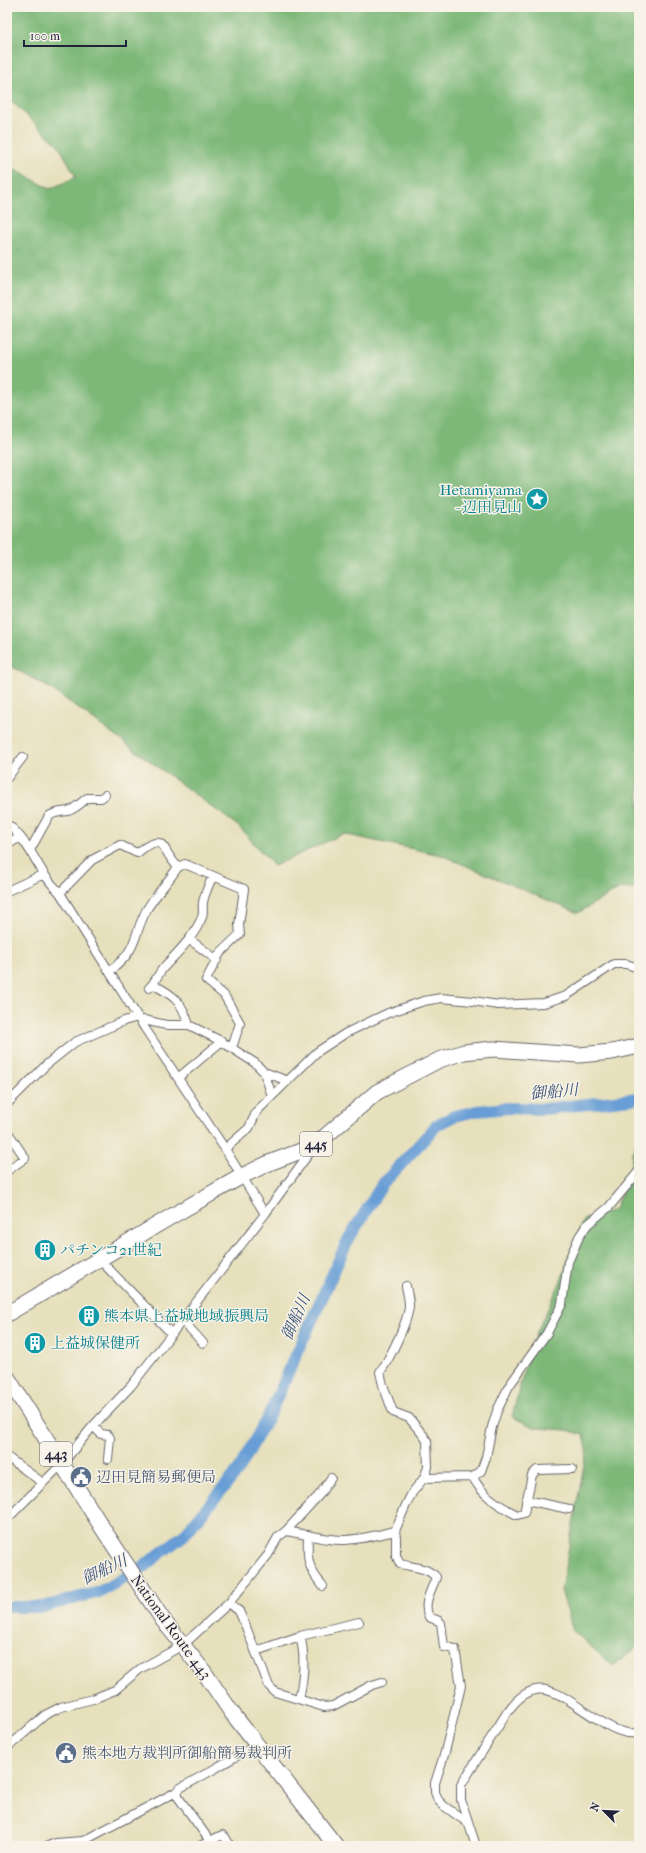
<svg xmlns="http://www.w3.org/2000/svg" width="646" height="1853" viewBox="0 0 646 1853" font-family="'IM FELL French Canon','Noto Serif JP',serif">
<rect width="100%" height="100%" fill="#f7f3e8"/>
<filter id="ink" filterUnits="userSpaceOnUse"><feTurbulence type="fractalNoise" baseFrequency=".025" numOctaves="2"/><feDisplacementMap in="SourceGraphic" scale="8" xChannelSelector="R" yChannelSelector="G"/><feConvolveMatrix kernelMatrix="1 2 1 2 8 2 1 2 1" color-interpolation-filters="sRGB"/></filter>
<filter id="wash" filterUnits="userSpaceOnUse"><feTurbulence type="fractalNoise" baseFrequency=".012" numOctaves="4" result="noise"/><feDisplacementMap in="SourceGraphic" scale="16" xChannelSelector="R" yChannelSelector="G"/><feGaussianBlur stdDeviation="0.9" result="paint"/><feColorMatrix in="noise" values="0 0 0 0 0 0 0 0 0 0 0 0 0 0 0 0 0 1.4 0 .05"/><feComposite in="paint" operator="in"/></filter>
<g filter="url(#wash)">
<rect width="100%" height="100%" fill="#e6e0bc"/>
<path fill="#7db878" stroke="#506d5a" d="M 7,7 L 639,7 L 639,890 L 620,888 L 578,913 L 441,855 L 343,834 L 274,866 L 238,826 L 53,690 L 7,664 L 7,165 L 50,189 L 76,177 L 59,146 L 7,97 Z
M 639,1142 L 639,1646 L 613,1666 L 573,1631 L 561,1590 L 587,1449 L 584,1435 L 567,1430 L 536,1428 L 512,1417 L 524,1370 L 537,1332 L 560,1283 L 583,1220 L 615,1209 L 631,1170 L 632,1152 Z"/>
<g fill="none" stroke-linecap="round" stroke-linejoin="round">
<path stroke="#689ed5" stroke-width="12" d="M 7,1607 L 43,1607 L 99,1592 L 139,1570 L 184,1535 L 238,1471 L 270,1413 L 348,1240 L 382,1185 L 437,1125 L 454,1116 L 477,1111 L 508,1108 L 545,1109 L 639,1098"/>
</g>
</g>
<g filter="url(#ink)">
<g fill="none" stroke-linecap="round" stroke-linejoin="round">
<g stroke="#676468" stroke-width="10">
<path id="street" d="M 7,778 L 23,757
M 7,824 C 24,837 33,856 44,874 C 49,881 54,887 60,893 L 144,1027 L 225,1149 L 265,1214
M 7,845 L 20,837
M 30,850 L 49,816 C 55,812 60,812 68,811 C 75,809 81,803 87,798 L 101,798 L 105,795
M 7,891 L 44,874
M 60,893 L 92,860 L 120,845 L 137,853 C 167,830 160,850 178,867 L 185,864 L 244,889 L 239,925 L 240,934 L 220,953 L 206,980 L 224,995 L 240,1023 L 232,1048
M 189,939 L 217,960
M 110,971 C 139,949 132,937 147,909 C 156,894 169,881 178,867
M 154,985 C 175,996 182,1002 189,1025
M 149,988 C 156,982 158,973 165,966 C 179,951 194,937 202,917 C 204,912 202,907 203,902 C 205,893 209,884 213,876
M 141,1022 L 144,1020 L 166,1025 L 189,1025 L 219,1040 L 255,1063 L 264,1072 L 288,1081
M 264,1072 L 272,1096
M 178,1078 L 222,1041
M 7,1104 L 46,1065 L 75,1042 L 124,1021 L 138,1017
M 7,1131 L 25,1158 L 7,1171
M 225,1149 L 249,1128 L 257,1111 L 317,1052 L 346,1033 L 388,1013 L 424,1001 L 441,998 L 473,1001 L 498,1005 L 544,1003 L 566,996 L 614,964 L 626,964 L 639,968
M 99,1259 L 172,1334
M 406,1286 C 407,1292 409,1299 409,1305 C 409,1320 389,1360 380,1372 L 383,1385 L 393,1412 L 409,1418 L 424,1436 L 427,1441 L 428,1467 L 424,1478 L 412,1493 L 405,1507 L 395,1531 L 396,1537 L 396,1555 L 400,1564 C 412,1567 427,1567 436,1577 C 432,1590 422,1603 429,1617 L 439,1621 L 441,1623 L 444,1647 L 455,1649 L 461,1686 L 445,1752 L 435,1783 L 435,1792 L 438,1800 L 444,1806 L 468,1823
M 183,1321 L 203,1343
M 93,1426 L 101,1434 L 108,1435 L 110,1438 L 108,1459
M 7,1457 L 43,1483
M 473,1477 C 481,1495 500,1506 517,1515 L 524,1513 L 532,1475 L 537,1470 L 572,1469
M 424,1478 L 473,1477 L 481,1471 L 486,1457 L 492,1427 L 497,1411 L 509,1386 L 547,1333 L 562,1304 L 568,1262 L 579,1237 L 587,1225 L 609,1207 L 639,1171
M 526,1500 L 569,1509
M 7,1519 L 62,1464 L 93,1426 L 131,1386 L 265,1214 L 313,1148
M 286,1531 L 320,1494 L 331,1478
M 308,1535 C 307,1558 307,1568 323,1586
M 229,1603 L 239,1611 L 246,1627 L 269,1686 L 275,1692 L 324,1707 L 333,1706 L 372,1685 L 382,1682
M 256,1651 L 300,1636 L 359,1622
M 299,1699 C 304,1677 306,1657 300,1636
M 7,1748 L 45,1715 L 61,1707 L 93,1699 L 115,1690 L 140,1669 L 183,1645 L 229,1603 L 268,1555 L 278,1537 L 286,1531 C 305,1534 324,1540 342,1540 C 360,1540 377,1535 395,1531
M 210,1841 L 222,1835 L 225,1837 L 230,1846
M 48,1846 L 56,1843 L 83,1841 L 178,1791
M 200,1846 L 210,1841 L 178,1797 L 178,1791 L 180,1788 C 207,1774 231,1758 258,1745
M 476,1846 L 461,1800 L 461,1785 L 508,1711 C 540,1667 565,1701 599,1720 C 606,1725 618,1731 627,1733 C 631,1733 635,1733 639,1734"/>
</g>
<g stroke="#676468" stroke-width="17">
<path id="highway" d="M 7,1314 L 172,1216 L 242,1176 L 269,1163 L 314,1146 L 377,1092 L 439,1060 L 464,1052 L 493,1049 L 579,1055 L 612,1052 L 639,1046
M 7,1377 L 105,1532 L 163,1620 L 204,1672 L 232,1713 L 336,1846"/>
</g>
<use href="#street" stroke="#fff" stroke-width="8"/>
<use href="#highway" stroke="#fff" stroke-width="15"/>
</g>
</g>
<defs>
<g id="sight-disc" transform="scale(1.15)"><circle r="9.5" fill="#0f9aa8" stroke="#f7f3e8"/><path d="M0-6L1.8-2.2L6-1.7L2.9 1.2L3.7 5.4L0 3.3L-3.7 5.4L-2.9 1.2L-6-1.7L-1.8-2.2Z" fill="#fff"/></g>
<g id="building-disc" transform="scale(1.15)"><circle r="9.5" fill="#0f9aa8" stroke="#f7f3e8"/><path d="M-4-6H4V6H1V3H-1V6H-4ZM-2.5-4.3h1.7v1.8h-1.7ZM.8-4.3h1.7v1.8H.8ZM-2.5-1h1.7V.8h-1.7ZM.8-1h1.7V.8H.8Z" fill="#fff"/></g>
<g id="civic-disc" transform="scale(1.15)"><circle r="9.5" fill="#5c6f8a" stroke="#f7f3e8"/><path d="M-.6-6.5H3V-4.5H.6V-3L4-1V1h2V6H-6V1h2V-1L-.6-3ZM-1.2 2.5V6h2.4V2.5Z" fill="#fff"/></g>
</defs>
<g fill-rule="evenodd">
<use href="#sight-disc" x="537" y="499"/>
<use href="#building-disc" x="45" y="1250"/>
<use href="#building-disc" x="89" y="1316"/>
<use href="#building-disc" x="35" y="1343"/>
<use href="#civic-disc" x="81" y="1477"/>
<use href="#civic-disc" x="66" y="1753"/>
</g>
<g text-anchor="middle" stroke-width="3" stroke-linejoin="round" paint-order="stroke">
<g fill="#f7f3e8" stroke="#62616f" stroke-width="1">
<rect x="300" y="1132" width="32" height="24" rx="3"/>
<rect x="40" y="1442" width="32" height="24" rx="3"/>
</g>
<g font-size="14" font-weight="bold" fill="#22223b">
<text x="316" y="1149">445</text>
<text x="56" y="1459">443</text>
</g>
<g font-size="15" fill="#0d838f" stroke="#f7f3e8" text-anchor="start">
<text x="522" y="495" text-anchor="end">Hetamiyama<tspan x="522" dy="17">- 辺田見山</tspan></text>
<text x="60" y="1255">パチンコ21世紀</text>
<text x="104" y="1321">熊本県上益城地域振興局</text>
<text x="50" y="1348">上益城保健所</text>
</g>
<g font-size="15" fill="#4e5e75" stroke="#f7f3e8" text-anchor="start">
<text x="96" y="1482">辺田見簡易郵便局</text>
<text x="82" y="1758">熊本地方裁判所御船簡易裁判所</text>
</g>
<g font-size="15" fill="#22223b" stroke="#f7f3e8">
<text transform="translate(171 1627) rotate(54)" y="5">National Route 443</text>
</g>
<g font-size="16" font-style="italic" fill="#3e5479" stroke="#f7f3e8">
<text transform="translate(554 1091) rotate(-5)" y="6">御船川</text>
<text transform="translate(295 1317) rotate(-66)" y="6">御船川</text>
<text transform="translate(104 1569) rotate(-25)" y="6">御船川</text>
</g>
</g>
<rect width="646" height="1853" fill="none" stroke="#f7f3e8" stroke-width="24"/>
<g transform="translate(604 1811) rotate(294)" stroke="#f7f3e8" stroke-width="3" paint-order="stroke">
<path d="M0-3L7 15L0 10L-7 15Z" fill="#22223b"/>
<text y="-6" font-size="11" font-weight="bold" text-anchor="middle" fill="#22223b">N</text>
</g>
<path d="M24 40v6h102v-6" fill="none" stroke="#22223b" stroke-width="2"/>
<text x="30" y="40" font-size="12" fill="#22223b" stroke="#f7f3e8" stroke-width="3" paint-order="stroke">100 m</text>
</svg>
